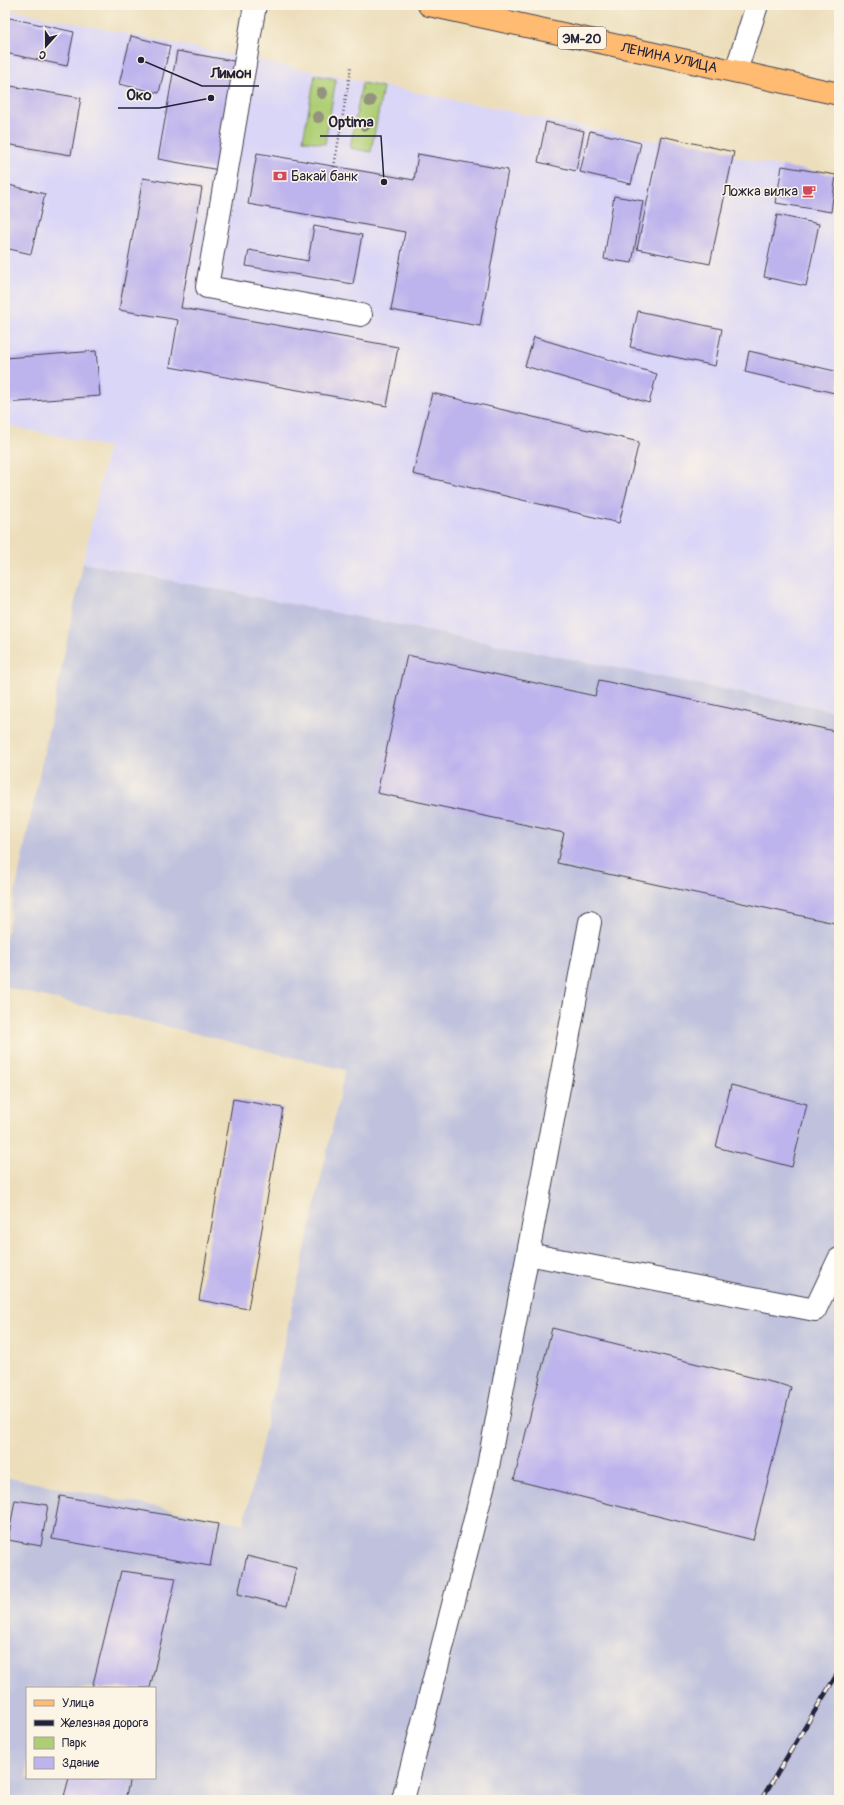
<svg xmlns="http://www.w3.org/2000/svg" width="844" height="1805" viewBox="0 0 844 1805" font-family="Pangolin,sans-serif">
<rect width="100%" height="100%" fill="#fcf5e5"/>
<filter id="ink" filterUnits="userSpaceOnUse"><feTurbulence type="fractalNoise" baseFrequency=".025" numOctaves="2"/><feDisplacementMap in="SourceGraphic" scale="8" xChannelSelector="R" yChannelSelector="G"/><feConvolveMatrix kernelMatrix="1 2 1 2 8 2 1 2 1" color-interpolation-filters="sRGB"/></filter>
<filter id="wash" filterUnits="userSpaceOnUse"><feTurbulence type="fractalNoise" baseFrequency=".012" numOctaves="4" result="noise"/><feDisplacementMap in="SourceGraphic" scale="16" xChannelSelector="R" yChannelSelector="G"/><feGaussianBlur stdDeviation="0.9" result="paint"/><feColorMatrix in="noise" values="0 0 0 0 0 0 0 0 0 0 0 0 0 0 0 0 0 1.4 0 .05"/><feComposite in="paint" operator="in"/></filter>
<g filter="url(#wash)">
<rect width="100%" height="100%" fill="#ecdebb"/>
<path fill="#dad6f7" d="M 5,9 L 839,178 L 839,712 L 83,563 L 108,447 L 5,425 Z"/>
<path fill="#c0c2dd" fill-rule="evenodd" d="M 83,563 L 839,712 L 839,1800 L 5,1800 L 5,1477 L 244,1524 L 345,1070 L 5,987 L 5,941 ZM 27,1688 L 155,1688 L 155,1778 L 27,1778 Z"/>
<path fill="#aece75" stroke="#687858" d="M 315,75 L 336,79 L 325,144 L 303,140 Z
M 362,83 L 383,87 L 371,152 L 350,148 Z"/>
<g id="blocks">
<path fill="#beb4ed" d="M 5,17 L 74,32 L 67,66 L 5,53 Z
M 131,36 L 170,46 L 159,93 L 119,84 Z
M 177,51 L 239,62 L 219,170 L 158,159 Z
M 5,85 L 81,98 L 71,155 L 5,144 Z
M 546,122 L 584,131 L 576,171 L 538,162 Z
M 590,131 L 641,143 L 631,184 L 580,172 Z
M 661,136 L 734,152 L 710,264 L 637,249 Z
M 257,153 L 414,180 L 418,154 L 508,170 L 480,326 L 391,310 L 405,232 L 248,204 Z
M 782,166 L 836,175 L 831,212 L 776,203 Z
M 143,178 L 202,188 L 181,308 L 398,347 L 387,406 L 170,367 L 178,320 L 119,310 Z
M 5,184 L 45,194 L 31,254 L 5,248 Z
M 614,196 L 643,201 L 632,263 L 604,259 Z
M 777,215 L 819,224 L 806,286 L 764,277 Z
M 314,226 L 362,235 L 353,284 L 246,266 L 249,250 L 308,261 Z
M 638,311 L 722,329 L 715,366 L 630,347 Z
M 534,337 L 657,374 L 649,403 L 525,366 Z
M 96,351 L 100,396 L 5,403 L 5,358 Z
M 749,351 L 839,372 L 839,394 L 745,372 Z
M 432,393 L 639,442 L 619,523 L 413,474 Z
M 407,655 L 595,696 L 599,680 L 839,732 L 839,924 L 557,863 L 564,833 L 377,793 Z
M 731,1085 L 807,1104 L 792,1167 L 716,1147 Z
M 233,1099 L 283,1108 L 248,1309 L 199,1300 Z
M 552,1328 L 791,1387 L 753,1540 L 514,1480 Z
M 60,1496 L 218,1524 L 210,1566 L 52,1539 Z
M 15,1500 L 48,1505 L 41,1546 L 8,1540 Z
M 247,1556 L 296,1568 L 287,1606 L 238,1594 Z
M 121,1571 L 176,1578 L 150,1688 L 92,1688 Z
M 69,1778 L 130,1778 L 125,1800 L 63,1800 Z"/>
</g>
</g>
<g filter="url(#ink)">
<use href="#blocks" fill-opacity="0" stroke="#403e4e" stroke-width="1"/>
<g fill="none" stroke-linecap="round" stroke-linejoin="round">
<g stroke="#403e4e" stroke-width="24">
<path id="minor" d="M 255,5 L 207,287 L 361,315
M 736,71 L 757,5
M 528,1254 L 815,1310 L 839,1259
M 403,1800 L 487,1472 L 590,922"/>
</g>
<g stroke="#403e4e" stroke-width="24">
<g id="major">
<path id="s1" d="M 429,5 L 839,94"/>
</g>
</g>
<path stroke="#403e4e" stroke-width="2.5" stroke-dasharray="1 3" stroke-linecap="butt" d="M 334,167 L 351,67"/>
<use href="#minor" stroke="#fff" stroke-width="22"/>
<use href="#major" stroke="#febb71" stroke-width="22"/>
<g stroke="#22223b" stroke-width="4.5">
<path id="rail" d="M 761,1800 L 839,1671"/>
</g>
<use href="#rail" stroke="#fcf5e5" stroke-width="3" stroke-dasharray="9" stroke-linecap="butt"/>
</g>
<g fill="#94937e">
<circle cx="322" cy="93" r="6"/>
<circle cx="370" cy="101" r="6"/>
<circle cx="318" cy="117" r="6"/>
<circle cx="365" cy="125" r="6"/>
</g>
</g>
<defs>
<g id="bank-bare" transform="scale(1.08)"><path d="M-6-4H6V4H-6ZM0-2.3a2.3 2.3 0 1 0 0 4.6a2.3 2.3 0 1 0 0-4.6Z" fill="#d1495b" stroke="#fcf5e5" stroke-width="2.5" paint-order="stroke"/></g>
<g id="cafe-bare" transform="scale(1.08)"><path d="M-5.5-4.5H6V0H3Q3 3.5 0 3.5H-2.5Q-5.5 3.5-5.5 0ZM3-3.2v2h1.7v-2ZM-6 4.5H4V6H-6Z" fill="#d1495b" stroke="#fcf5e5" stroke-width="2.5" paint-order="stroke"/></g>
</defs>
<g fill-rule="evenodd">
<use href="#bank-bare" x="280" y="176"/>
<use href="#cafe-bare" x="809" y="191"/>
</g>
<g text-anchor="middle" stroke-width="3" stroke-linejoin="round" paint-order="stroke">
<rect fill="#fcf5e5" stroke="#63616e" stroke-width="1" x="558" y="27" width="48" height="22" rx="3"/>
<g font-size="13" font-weight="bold" fill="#22223b">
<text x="582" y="43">ЭМ-20</text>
</g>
<g font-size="14" fill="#22223b" stroke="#fcf5e5">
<text dy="5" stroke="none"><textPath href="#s1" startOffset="246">ЛЕНИНА УЛИЦА</textPath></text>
</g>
<g font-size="14" fill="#22223b" stroke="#fcf5e5" text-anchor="start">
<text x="291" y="181">Бакай банк</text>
<text x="798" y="196" text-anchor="end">Ложка вилка</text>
</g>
</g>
<path fill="none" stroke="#22223b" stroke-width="1.5" d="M141 60L202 86H259M211 98L159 108H118M384 182L381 136H320"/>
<g fill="#22223b" stroke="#fcf5e5" stroke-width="1.5">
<circle cx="141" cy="60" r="4"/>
<circle cx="211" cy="98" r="4"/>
<circle cx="384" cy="182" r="4"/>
</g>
<g font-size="15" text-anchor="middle" font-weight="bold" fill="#22223b" stroke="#fcf5e5" stroke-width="3" stroke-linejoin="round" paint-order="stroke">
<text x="231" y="78">Лимон</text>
<text x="139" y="100">Око</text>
<text x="351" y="127">Optima</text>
</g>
<rect width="844" height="1805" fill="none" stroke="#fcf5e5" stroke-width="20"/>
<rect x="26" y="1687" width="130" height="92" fill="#fcf5e5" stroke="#a5a1a1"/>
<rect x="34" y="1700" width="20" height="6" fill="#febb71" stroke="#a5a1a1"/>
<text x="62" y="1707" font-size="12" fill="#22223b">Улица</text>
<rect x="34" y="1720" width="20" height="6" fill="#22223b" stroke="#a5a1a1"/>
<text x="62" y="1727" font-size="12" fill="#22223b">Железная дорога</text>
<rect x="34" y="1737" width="20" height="12" fill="#aece75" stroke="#a5a1a1"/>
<text x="62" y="1747" font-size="12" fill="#22223b">Парк</text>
<rect x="34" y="1757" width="20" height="12" fill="#beb4ed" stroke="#a5a1a1"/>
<text x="62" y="1767" font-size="12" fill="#22223b">Здание</text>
<g transform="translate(46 46) rotate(201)" stroke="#fcf5e5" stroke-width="3" paint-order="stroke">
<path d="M0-3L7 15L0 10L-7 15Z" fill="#22223b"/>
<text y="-6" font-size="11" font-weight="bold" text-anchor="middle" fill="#22223b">С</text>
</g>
</svg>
